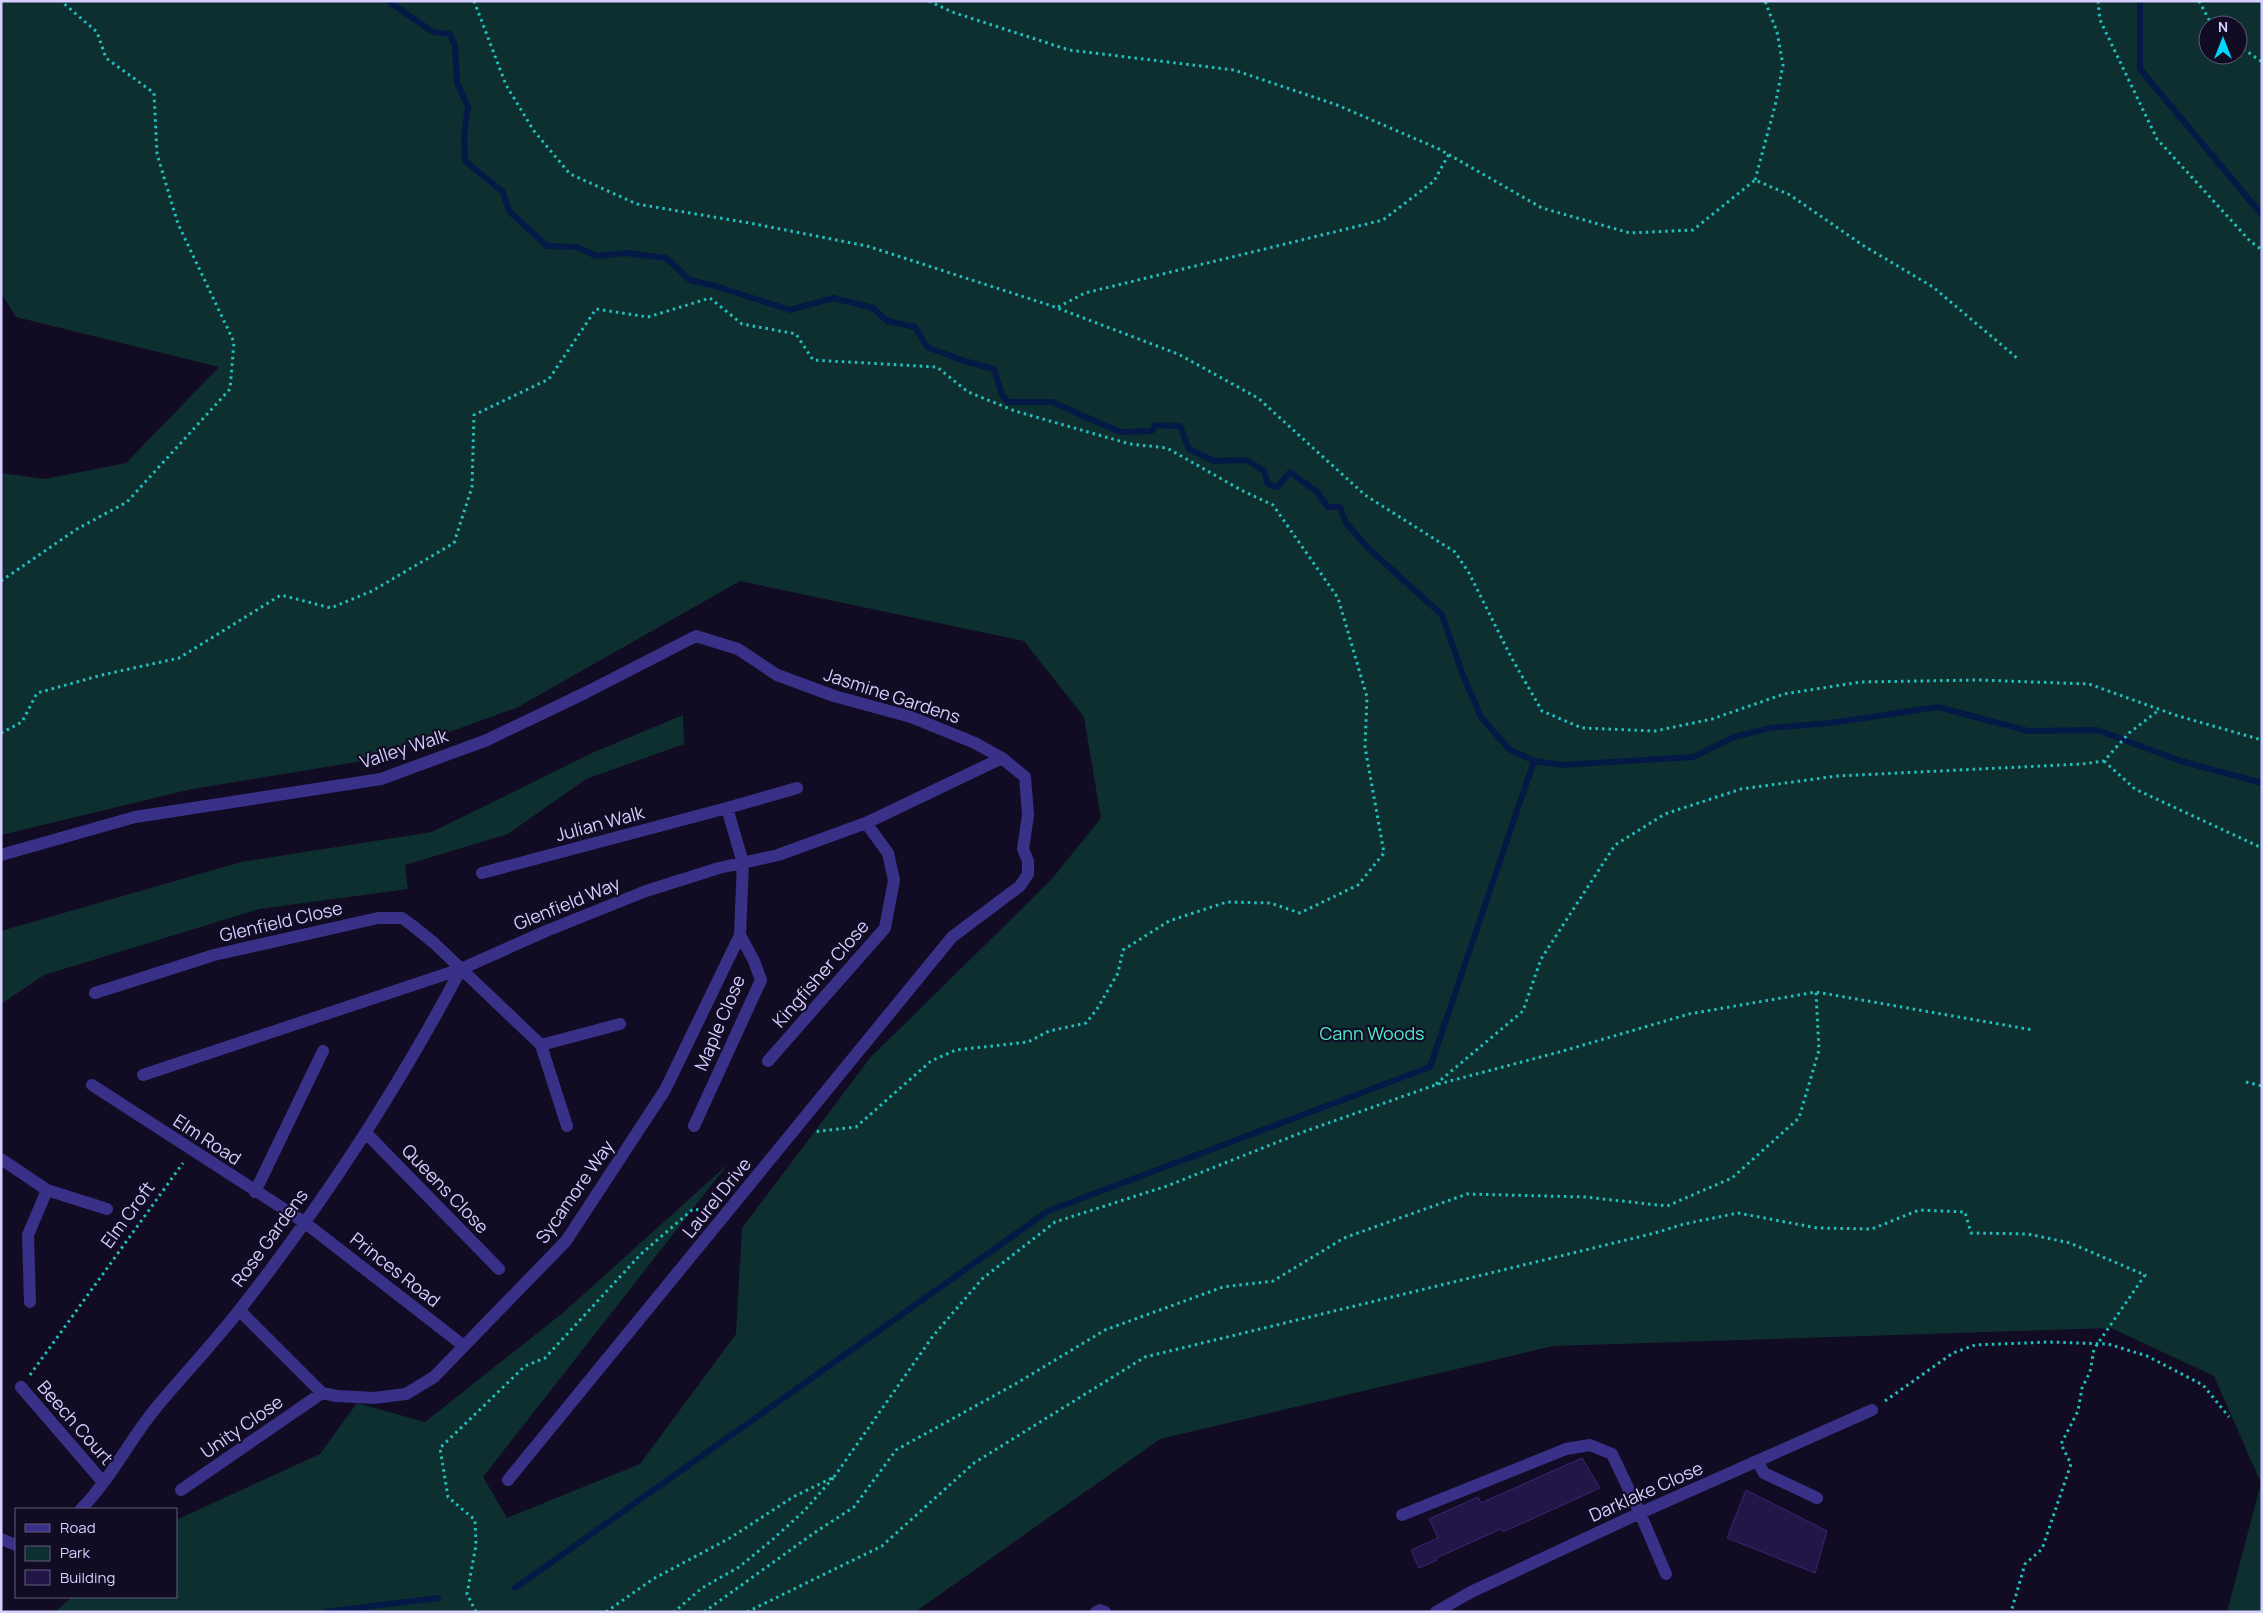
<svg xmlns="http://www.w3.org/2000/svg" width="2263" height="1613" viewBox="0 0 2263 1613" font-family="Manrope,sans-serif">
<rect width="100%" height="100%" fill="#110c24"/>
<path fill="#0e2f2f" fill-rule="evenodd" d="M 1,1 L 2262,1 L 2262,1612 L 2227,1612 L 2261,1483 L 2214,1376 L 2111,1328 L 1553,1346 L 1160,1439 L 915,1612 L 55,1612 L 72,1597 L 176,1597 L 176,1520 L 320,1454 L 357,1403 L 425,1422 L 564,1312 L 728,1164 L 483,1477 L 507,1518 L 640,1464 L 736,1334 L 742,1228 L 870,1058 L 1051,880 L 1101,818 L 1084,717 L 1024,641 L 740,581 L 518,707 L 375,759 L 192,789 L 1,835 L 1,473 L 45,479 L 126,463 L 219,367 L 16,317 L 1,293 ZM 2208,25 L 2238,25 L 2238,55 L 2208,55 Z
M 683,715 L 684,744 L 586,779 L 508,834 L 405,865 L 408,889 L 259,909 L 44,975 L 1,1004 L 1,931 L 241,862 L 432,832 L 592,753 Z"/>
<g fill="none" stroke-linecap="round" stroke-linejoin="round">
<path stroke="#041945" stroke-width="6" d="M 388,1 L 433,32 L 450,34 L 455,46 L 457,82 L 468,107 L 464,135 L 465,161 L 503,192 L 509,211 L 547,246 L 577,247 L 596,256 L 626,253 L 666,258 L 690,280 L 715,286 L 790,310 L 833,298 L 873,308 L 887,321 L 915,327 L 927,347 L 964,361 L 994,369 L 1002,395 L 1008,402 L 1052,402 L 1120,432 L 1152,431 L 1155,425 L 1180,426 L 1189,449 L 1214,461 L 1247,460 L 1264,471 L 1268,484 L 1277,487 L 1290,472 L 1317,492 L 1328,507 L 1340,507 L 1346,523 L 1367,547 L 1442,615 L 1463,675 L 1481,717 L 1509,749 L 1534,761 L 1562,765 L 1693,757 L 1734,737 L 1769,728 L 1830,723 L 1938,707 L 2028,731 L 2097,730 L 2181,761 L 2262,783
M 2140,1 L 2140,69 L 2262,215
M 515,1588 L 1048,1211 L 1430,1067 L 1534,761
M 324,1612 L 438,1598"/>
</g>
<path fill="#221647" stroke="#392576" d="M 1582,1458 L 1600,1488 L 1503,1532 L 1501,1529 L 1436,1558 L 1437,1560 L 1419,1568 L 1411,1550 L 1438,1538 L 1429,1519 L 1478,1497 L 1481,1503 Z
M 1746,1490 L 1827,1531 L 1815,1573 L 1727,1538 Z"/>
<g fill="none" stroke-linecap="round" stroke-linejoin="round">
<path stroke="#21c1be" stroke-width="3" stroke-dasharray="2.5 4" stroke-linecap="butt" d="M 474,1 L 506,85 L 534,131 L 570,174 L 637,204 L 755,224 L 867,246 L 1052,306 L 1178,354 L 1258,398 L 1365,495 L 1455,552 L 1469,573 L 1511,657 L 1542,711 L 1582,728 L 1655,731 L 1712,719 L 1784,694 L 1861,682 L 1979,680 L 2089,684 L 2175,715 L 2262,740
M 929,1 L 952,12 L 1069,50 L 1234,70 L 1337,105 L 1439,149 L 1542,208 L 1630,233 L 1693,230 L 1755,180 L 1790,195 L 1864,246 L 1933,287 L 2017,358
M 2098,1 L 2100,20 L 2157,139 L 2250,241 L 2262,250
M 2199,1 L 2212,25
M 2238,45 L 2262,62
M 1755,180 L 1775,106 L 1783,65 L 1777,32 L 1765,1
M 1058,307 L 1085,293 L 1383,220 L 1434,181 L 1449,154
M 1,581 L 77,529 L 127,502 L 230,389 L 234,342 L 178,224 L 157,154 L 154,93 L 106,58 L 97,32 L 61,1
M 1,733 L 22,722 L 37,693 L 102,675 L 179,658 L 281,595 L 331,608 L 372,591 L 454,543 L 472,487 L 474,415 L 549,379 L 596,309 L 648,317 L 710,298 L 742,324 L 796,334 L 813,360 L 937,367 L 968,392 L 1015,411 L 1130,444 L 1167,448 L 1241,490 L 1273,505 L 1338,598 L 1367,697 L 1365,747 L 1384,853 L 1358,885 L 1300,913 L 1270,903 L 1227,902 L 1169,921 L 1123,950 L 1118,973 L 1097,1009 L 1086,1023 L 1049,1031 L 1028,1042 L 956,1050 L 931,1061 L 856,1127 L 813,1132
M 2104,761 L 2135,789 L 2262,848
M 2246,1082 L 2262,1086
M 1436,1084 L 1523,1011 L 1541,959 L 1615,845 L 1665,814 L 1741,789 L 1837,776 L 2082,764 L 2104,761 L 2129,733 L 2159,710
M 30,1375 L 183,1163
M 1885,1401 L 1953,1353 L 1975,1345 L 2049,1342 L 2108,1344 L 2147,1356 L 2203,1385 L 2229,1417
M 834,1477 L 933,1336 L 982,1279 L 1055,1222 L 1167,1186 L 1303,1132 L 1435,1085 L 1563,1051 L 1689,1014 L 1816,992 L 2033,1030
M 476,1612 L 467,1594 L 476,1545 L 475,1520 L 448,1497 L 440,1448 L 525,1366 L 545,1358 L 641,1254 L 693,1209 L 707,1211
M 606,1612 L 653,1579 L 730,1538 L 793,1497 L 834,1477 L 804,1511 L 772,1540 L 739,1567 L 702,1588 L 674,1612
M 704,1612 L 814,1533 L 854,1507 L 896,1450 L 1017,1383 L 1105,1330 L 1223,1287 L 1273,1281 L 1344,1238 L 1467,1194 L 1585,1197 L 1667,1206 L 1732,1178 L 1799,1118 L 1819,1050 L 1816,992
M 747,1612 L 882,1546 L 974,1463 L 1145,1357 L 1655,1233 L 1684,1224 L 1738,1213 L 1817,1228 L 1872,1229 L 1919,1210 L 1965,1212 L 1971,1233 L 2028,1234 L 2070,1243 L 2145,1275 L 2094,1349 L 2090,1372 L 2082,1388 L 2078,1411 L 2061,1444 L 2071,1464 L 2042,1549 L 2025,1564 L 2011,1612"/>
<path stroke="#393188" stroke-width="12" d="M 727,808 L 797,788
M 1,855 L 135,817 L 381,779 L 487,740 L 585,693 L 696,636 L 738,649 L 777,675 L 834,696 L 911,717 L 975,743 L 1002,758 L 1025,777 L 1028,815 L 1023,849 L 1028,861 L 1028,874 L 1020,886 L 952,937 L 508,1480
M 95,993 L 214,955 L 378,918 L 402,918 L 413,926 L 434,943 L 541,1045 L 620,1024
M 541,1045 L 567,1126
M 768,1061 L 885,928 L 894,880 L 888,853 L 866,823
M 143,1075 L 461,969 L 546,931 L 646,891 L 719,868 L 778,855 L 866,823 L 1002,758
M 92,1085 L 304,1222 L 464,1346
M 694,1126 L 761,980 L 754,961 L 740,935
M 366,1133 L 499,1269
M 1,1159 L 47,1190 L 107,1209
M 255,1192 L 323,1051
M 30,1302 L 28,1235 L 47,1190
M 239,1310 L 322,1393 L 337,1396 L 374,1398 L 406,1394 L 434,1377 L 566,1241 L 665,1090 L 740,935 L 743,863 L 727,808 L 482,873
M 21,1387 L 103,1482
M 1757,1461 L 1764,1473 L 1817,1498
M 181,1490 L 322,1393
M 81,1509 C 110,1480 129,1441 155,1409 C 183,1375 214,1343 241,1308 C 324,1202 398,1088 461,969
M 1402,1515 L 1566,1449 L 1590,1445 L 1612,1454 L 1640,1513 L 1666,1574
M 1,1539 L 16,1545
M 1096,1612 L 1100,1610 L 1105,1612
M 1436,1612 L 1471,1592 L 1640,1513 L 1872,1410"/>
</g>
<g text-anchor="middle" stroke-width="4.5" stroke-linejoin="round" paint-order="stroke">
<g font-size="18" fill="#d6cfff" stroke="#110c24">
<text transform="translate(892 696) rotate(18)" y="6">Jasmine Gardens</text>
<text transform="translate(404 749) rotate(-18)" y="6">Valley Walk</text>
<text transform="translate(600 824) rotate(-15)" y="6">Julian Walk</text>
<text transform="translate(567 904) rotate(-22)" y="6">Glenfield Way</text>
<text transform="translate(281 922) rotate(-13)" y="6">Glenfield Close</text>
<text transform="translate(821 974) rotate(-49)" y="6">Kingfisher Close</text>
<text transform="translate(720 1023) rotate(-67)" y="6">Maple Close</text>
<text transform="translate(207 1140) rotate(33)" y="6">Elm Road</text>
<text transform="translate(445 1189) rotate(46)" y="6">Queens Close</text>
<text transform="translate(575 1192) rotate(-55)" y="6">Sycamore Way</text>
<text transform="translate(717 1198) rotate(-51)" y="6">Laurel Drive</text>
<text transform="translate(128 1215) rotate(-54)" y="6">Elm Croft</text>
<text transform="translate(270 1238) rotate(-54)" y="6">Rose Gardens</text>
<text transform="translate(395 1270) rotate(38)" y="6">Princes Road</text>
<text transform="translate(75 1423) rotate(49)" y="6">Beech Court</text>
<text transform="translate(242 1427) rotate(-35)" y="6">Unity Close</text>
<text transform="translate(1646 1492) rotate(-24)" y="6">Darklake Close</text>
</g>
<g font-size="18" fill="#4eeccb" stroke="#110c24">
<text x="1372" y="1040">Cann Woods</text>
</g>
</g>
<rect width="2263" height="1613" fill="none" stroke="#d6cfff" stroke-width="5"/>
<rect x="15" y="1508" width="162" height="90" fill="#110c24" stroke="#605a7c"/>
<rect x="25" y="1524" width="25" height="8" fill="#393188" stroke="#605a7c"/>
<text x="60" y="1533" font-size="15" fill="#d6cfff">Road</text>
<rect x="25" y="1546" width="25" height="15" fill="#0e2f2f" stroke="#605a7c"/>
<text x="60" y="1558" font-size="15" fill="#d6cfff">Park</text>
<rect x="25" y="1570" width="25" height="15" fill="#221647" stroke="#605a7c"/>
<text x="60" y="1583" font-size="15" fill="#d6cfff">Building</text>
<g transform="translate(2223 40)"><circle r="24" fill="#110c24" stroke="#605a7c"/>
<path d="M0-4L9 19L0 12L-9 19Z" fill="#00d6fa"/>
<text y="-8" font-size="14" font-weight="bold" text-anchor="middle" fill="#d6cfff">N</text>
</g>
</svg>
